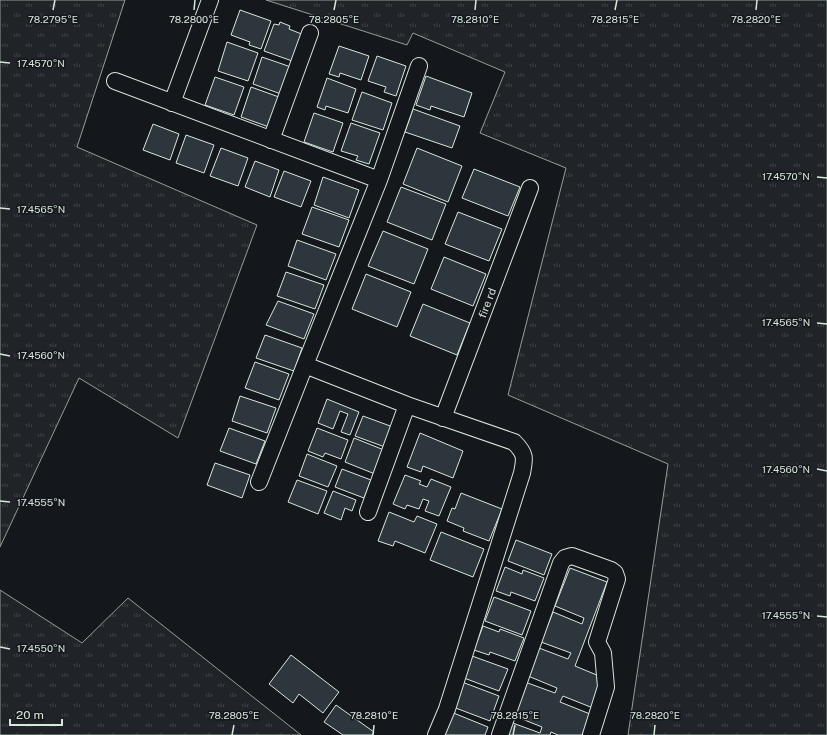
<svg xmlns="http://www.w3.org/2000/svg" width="827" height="735" viewBox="0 0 827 735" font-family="'Public Sans',sans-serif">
<defs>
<pattern id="grass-tufts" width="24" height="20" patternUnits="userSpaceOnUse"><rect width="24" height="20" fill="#202428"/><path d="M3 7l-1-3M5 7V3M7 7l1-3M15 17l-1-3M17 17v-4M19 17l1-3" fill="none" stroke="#404447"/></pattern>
</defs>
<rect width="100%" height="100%" fill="#14181c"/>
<path fill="url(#grass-tufts)" stroke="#939e99" d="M 0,0 L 125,0 L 77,147 L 257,225 L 178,438 L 79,378 L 0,547 Z
M 266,0 L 827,0 L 827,735 L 628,735 L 668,464 L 508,395 L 566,168 L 480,133 L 505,72 L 413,33 L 407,45 Z
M 0,590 L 82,643 L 128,598 L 301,735 L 0,735 Z"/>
<path fill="#2c363c" stroke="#d8e6dc" d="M 240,10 L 271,21 L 261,49 L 249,45 L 250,42 L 231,35 Z
M 280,22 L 290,26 L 289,29 L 304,35 L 295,62 L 264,51 L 274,24 L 279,25 Z
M 227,42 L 258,53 L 248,81 L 218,71 Z
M 339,46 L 369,56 L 361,80 L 340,73 L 339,77 L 329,74 Z
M 377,56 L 406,66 L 396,96 L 384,92 L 386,87 L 368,81 Z
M 262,57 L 291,67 L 281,94 L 253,84 Z
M 426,76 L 472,93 L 464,117 L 431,106 L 430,110 L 416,105 Z
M 215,77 L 244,87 L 234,115 L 205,105 Z
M 327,78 L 356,89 L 348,113 L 326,106 L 325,110 L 317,107 Z
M 251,87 L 279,97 L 269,127 L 241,117 Z
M 362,92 L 392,103 L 383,130 L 352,120 Z
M 413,109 L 460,126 L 452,148 L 405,132 Z
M 314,113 L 343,123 L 333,152 L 304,142 Z
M 351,123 L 380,133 L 369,164 L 356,160 L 358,156 L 341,151 Z
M 153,124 L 179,134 L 170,160 L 143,150 Z
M 186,135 L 214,145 L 204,173 L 176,163 Z
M 221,148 L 248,158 L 238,186 L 210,176 Z
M 417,148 L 462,166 L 448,202 L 403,184 Z
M 255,161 L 279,170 L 270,197 L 245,187 Z
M 474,169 L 520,187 L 508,216 L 462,198 Z
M 284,171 L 311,181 L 301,207 L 274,197 Z
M 323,177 L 359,190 L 349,218 L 314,205 Z
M 401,187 L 446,204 L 432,240 L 387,222 Z
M 312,207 L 349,220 L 339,247 L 302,234 Z
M 458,212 L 502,229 L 489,261 L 445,244 Z
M 383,231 L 428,249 L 414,284 L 368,266 Z
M 297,240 L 336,254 L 326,280 L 288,266 Z
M 444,257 L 486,274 L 473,306 L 431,289 Z
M 286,272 L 324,285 L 315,309 L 277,296 Z
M 366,274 L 411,292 L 397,327 L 352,309 Z
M 278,301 L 314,314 L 304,339 L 266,325 Z
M 423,304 L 470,323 L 457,355 L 410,336 Z
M 265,335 L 302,348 L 294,371 L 256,358 Z
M 255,362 L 289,374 L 279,400 L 245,388 Z
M 240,396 L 276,408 L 267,433 L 232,421 Z
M 327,399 L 359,412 L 350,435 L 341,432 L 348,414 L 340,411 L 333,429 L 318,423 Z
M 363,416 L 393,427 L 385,447 L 355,436 Z
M 229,428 L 265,441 L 256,464 L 220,451 Z
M 317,428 L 348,440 L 341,459 L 325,453 L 323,457 L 308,451 Z
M 420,433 L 463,451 L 453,478 L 423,466 L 421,472 L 407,467 Z
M 354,438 L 384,450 L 375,474 L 345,462 Z
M 307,454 L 337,466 L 328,487 L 299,476 Z
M 215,463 L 250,475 L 242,498 L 207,485 Z
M 342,469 L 371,480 L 364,498 L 335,487 Z
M 405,475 L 421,481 L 419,484 L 427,487 L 431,479 L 451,487 L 439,516 L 425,511 L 429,501 L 423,499 L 419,509 L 407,505 L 405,509 L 393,504 Z
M 297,480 L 327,491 L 318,514 L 288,502 Z
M 333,491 L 356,500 L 352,511 L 345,508 L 341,520 L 324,513 Z
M 461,493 L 502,509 L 489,541 L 463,531 L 464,528 L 447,521 L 452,508 L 455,509 Z
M 389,512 L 414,522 L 417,516 L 437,524 L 425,553 L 395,541 L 393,546 L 378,541 Z
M 441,532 L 484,549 L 473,577 L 430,560 Z
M 516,540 L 552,554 L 544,575 L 508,561 Z
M 505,567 L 522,574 L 523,570 L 544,578 L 535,601 L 511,592 L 510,596 L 496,591 Z
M 570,568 L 607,582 L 575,666 L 604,678 L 593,708 L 563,696 L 560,702 L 590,714 L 582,735 L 558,735 L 551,732 L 550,735 L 504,735 L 510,722 L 540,733 L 542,727 L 512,715 L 525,682 L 555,693 L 557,688 L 528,676 L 539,648 L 568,659 L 571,653 L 541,642 L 553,612 L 582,624 L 584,618 L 555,606 Z
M 494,597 L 531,611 L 522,635 L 485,621 Z
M 483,626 L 499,632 L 500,629 L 524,638 L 515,661 L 490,652 L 489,655 L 474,650 Z
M 291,655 L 339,692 L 323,713 L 299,694 L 293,703 L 269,684 Z
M 472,656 L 508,669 L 499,691 L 464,678 Z
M 462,682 L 499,696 L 490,721 L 453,707 Z
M 336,705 L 374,732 L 372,735 L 343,735 L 324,722 Z
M 451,712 L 488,727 L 485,735 L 442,735 Z"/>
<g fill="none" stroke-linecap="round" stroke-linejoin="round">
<g stroke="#d8e6dc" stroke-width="18">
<path id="minor" d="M 115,81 L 379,180 L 305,365 L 407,405 L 514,442 C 526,454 525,458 522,473 L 447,709 L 436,735
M 172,103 L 210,0
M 271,140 L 310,33
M 379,180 L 419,66
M 443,418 L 530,188
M 259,482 L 305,365
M 368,512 L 407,405
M 500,735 L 561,563 L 565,558 L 572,556 L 611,570 L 615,573 L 617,579 L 597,642 L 603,653 L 606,687 L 591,735"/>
</g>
<use href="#minor" stroke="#14181c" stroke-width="16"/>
</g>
<path fill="none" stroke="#d8e6dc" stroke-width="1.5" d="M 53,10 L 55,0M 194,10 L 195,0M 334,10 L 336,0M 475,10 L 476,0M 615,10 L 617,0M 756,10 L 757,0M 0,62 L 10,63M 817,177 L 827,178M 0,208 L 10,209M 817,323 L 827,324M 0,354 L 10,356M 817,469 L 827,471M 0,501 L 10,502M 817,616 L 827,617M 0,647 L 10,649M 232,735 L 234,725M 373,735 L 374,725M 513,735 L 515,725M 654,735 L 655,725"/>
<g text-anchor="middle" stroke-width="3" stroke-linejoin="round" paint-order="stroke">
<g font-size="11" fill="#d8e6dc" stroke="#14181c">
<text transform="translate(487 303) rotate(-69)" y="4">fire rd</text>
</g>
</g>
<g font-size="10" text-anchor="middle" fill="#d8e6dc" stroke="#14181c" stroke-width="3" stroke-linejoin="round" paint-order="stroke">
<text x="53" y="23">78.2795°E</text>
<text x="194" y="23">78.2800°E</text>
<text x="334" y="23">78.2805°E</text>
<text x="475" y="23">78.2810°E</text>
<text x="615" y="23">78.2815°E</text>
<text x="756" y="23">78.2820°E</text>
<text x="41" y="67">17.4570°N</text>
<text x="786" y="180">17.4570°N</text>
<text x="41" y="213">17.4565°N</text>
<text x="786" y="326">17.4565°N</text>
<text x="41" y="359">17.4560°N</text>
<text x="786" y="473">17.4560°N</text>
<text x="41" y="506">17.4555°N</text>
<text x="786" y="619">17.4555°N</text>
<text x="41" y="652">17.4550°N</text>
<text x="234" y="719">78.2805°E</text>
<text x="374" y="719">78.2810°E</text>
<text x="515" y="719">78.2815°E</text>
<text x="655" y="719">78.2820°E</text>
</g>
<path d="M10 719v6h52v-6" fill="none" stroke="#d8e6dc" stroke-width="2"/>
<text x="16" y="719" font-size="12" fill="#d8e6dc" stroke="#14181c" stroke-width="3" paint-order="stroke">20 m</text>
</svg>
